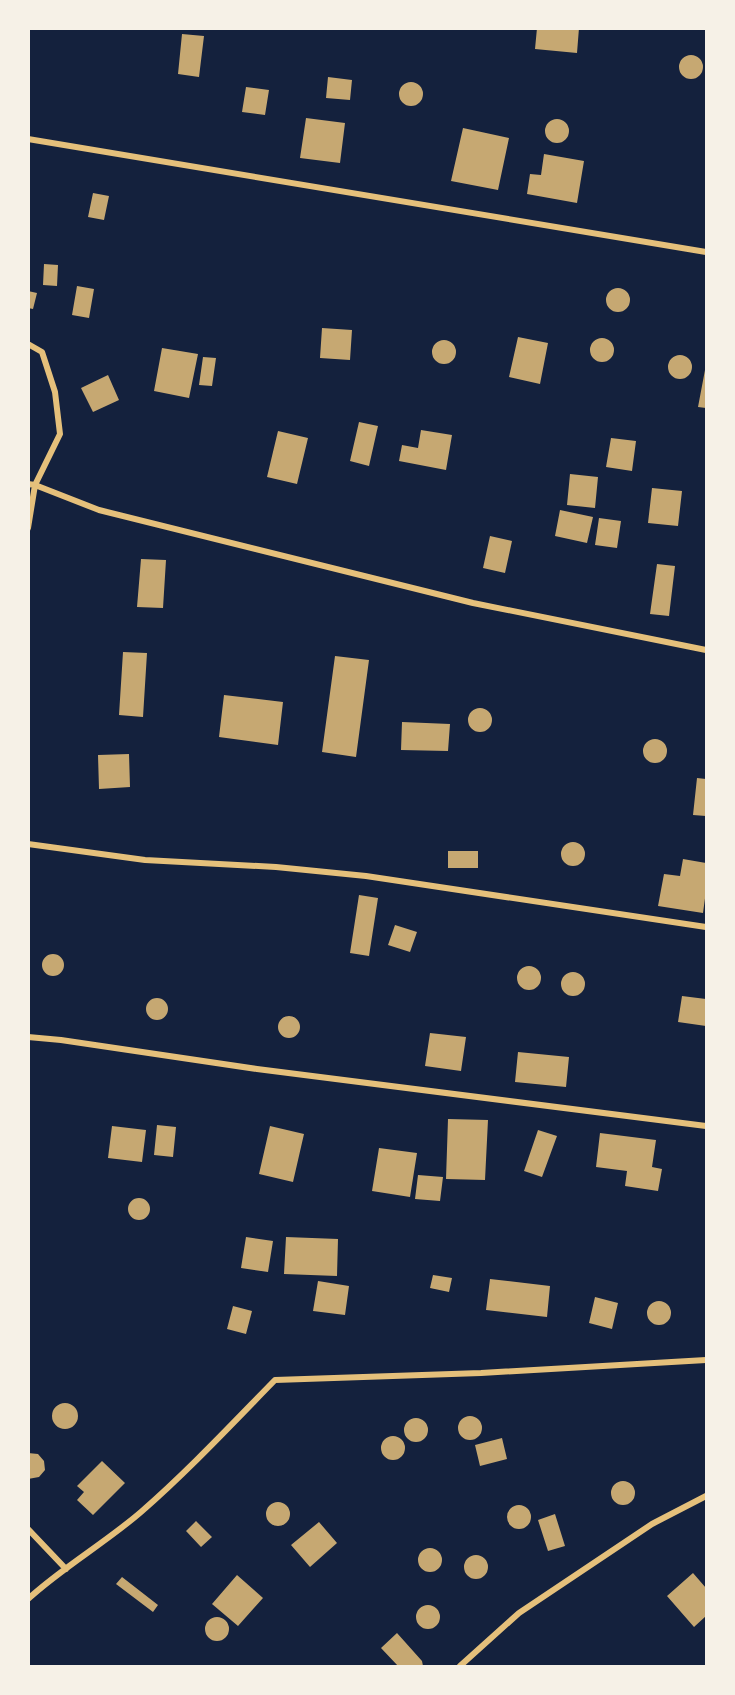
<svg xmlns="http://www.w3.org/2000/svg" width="735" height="1695" viewBox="0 0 735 1695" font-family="'DM Sans',sans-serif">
<rect width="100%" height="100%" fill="#14213d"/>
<path fill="#c6a872" d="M 537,28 L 579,28 L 577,53 L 535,49 Z
M 182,34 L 204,36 L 199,77 L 178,74 Z
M679 67a12 12 0 1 1 24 0a12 12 0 1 1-24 0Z
M 328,77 L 352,80 L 350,100 L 326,98 Z
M399 94a12 12 0 1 1 24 0a12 12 0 1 1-24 0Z
M 246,87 L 269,90 L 265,115 L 242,112 Z
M 306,118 L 345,123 L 340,163 L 300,158 Z
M545 131a12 12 0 1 1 24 0a12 12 0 1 1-24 0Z
M 463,128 L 509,138 L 498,190 L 451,181 Z
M 544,154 L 584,161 L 577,203 L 527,194 L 530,174 L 541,175 Z
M 93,193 L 109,196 L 104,220 L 88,217 Z
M 44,264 L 58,265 L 57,286 L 43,285 Z
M 77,286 L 94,289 L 89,318 L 72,315 Z
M606 300a12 12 0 1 1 24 0a12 12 0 1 1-24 0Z
M 28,291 L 37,293 L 33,309 L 28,308 Z
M 322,328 L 352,330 L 350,360 L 320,358 Z
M 518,337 L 548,343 L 540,384 L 509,377 Z
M590 350a12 12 0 1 1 24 0a12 12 0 1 1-24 0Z
M432 352a12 12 0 1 1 24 0a12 12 0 1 1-24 0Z
M 162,348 L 198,354 L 189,398 L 154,391 Z
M668 367a12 12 0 1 1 24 0a12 12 0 1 1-24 0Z
M 203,357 L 216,358 L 212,386 L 199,385 Z
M 705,370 L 706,370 L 706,408 L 698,407 Z
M 108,375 L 119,400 L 93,412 L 81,388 Z
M 359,422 L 378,426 L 369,466 L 350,461 Z
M 421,430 L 452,435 L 446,470 L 399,461 L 402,445 L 418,448 Z
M 278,431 L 308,438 L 297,484 L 267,477 Z
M 611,438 L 636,441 L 632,471 L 606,467 Z
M 570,474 L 598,477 L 595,508 L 567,505 Z
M 652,488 L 682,491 L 678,526 L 648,523 Z
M 560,510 L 593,517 L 587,543 L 555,536 Z
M 599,518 L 621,521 L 617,548 L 595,545 Z
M 490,536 L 512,541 L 505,573 L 483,568 Z
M 141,559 L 166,560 L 163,608 L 137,607 Z
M 657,564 L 675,566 L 669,616 L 650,614 Z
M 123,652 L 147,653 L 143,717 L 119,715 Z
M 335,656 L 369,660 L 356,757 L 322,752 Z
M 224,695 L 283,702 L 278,745 L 219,737 Z
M468 720a12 12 0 1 1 24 0a12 12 0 1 1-24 0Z
M 402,722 L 450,724 L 448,751 L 401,750 Z
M643 751a12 12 0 1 1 24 0a12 12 0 1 1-24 0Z
M 129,754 L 130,787 L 99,789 L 98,755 Z
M 697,778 L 706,779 L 706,816 L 693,815 Z
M561 854a12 12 0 1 1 24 0a12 12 0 1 1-24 0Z
M 448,851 L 478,851 L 478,868 L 448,868 Z
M 683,859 L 706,863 L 706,891 L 703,913 L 658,906 L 664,874 L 680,876 Z
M 359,895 L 378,898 L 369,956 L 350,953 Z
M 395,925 L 417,932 L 410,952 L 388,945 Z
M42 965a11 11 0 1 1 22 0a11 11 0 1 1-22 0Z
M517 978a12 12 0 1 1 24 0a12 12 0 1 1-24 0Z
M561 984a12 12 0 1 1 24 0a12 12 0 1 1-24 0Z
M 682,996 L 706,999 L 706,1026 L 678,1022 Z
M146 1009a11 11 0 1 1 22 0a11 11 0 1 1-22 0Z
M278 1027a11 11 0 1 1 22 0a11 11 0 1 1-22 0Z
M 430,1033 L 466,1037 L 461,1071 L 425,1066 Z
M 518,1052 L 569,1057 L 566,1087 L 515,1082 Z
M 448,1119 L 488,1120 L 485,1180 L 446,1179 Z
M 157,1125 L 176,1127 L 173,1157 L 154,1155 Z
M 112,1126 L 146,1130 L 142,1162 L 108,1158 Z
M 270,1126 L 304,1134 L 293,1182 L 259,1174 Z
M 538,1130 L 557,1136 L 542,1177 L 524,1171 Z
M 600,1133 L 656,1140 L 652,1167 L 662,1169 L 658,1191 L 625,1186 L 627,1171 L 596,1167 Z
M 379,1148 L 417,1153 L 410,1197 L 372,1191 Z
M 418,1175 L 443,1177 L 440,1201 L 415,1199 Z
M128 1209a11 11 0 1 1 22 0a11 11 0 1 1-22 0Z
M 246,1237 L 273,1241 L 268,1272 L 241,1268 Z
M 286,1237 L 338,1239 L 337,1276 L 284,1274 Z
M 433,1275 L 452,1278 L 449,1292 L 430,1288 Z
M 490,1279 L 550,1286 L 547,1317 L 486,1310 Z
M 318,1281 L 349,1286 L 345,1315 L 313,1311 Z
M 595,1297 L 618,1303 L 612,1329 L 589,1323 Z
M647 1313a12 12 0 1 1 24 0a12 12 0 1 1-24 0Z
M 233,1306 L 252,1311 L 246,1334 L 227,1329 Z
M52 1416a13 13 0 1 1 26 0a13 13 0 1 1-26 0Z
M458 1428a12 12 0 1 1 24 0a12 12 0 1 1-24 0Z
M404 1430a12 12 0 1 1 24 0a12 12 0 1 1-24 0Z
M381 1448a12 12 0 1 1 24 0a12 12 0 1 1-24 0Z
M 502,1438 L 507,1459 L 480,1466 L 475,1445 Z
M 28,1453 L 38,1454 L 44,1461 L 45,1470 L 39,1477 L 28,1479 Z
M 102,1461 L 125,1483 L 93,1515 L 77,1500 L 84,1492 L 77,1486 Z
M611 1493a12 12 0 1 1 24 0a12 12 0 1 1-24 0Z
M266 1514a12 12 0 1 1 24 0a12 12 0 1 1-24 0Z
M507 1517a12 12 0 1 1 24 0a12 12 0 1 1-24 0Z
M 555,1514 L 565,1546 L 548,1551 L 538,1520 Z
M 196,1521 L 212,1537 L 201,1547 L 186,1531 Z
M 319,1522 L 337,1543 L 310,1567 L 291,1545 Z
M418 1560a12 12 0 1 1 24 0a12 12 0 1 1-24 0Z
M464 1567a12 12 0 1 1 24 0a12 12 0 1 1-24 0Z
M 693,1573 L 706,1588 L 706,1616 L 694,1627 L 667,1596 Z
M 237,1575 L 263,1598 L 238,1626 L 212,1604 Z
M 122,1577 L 158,1605 L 153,1612 L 116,1584 Z
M416 1617a12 12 0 1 1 24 0a12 12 0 1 1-24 0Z
M205 1629a12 12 0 1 1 24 0a12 12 0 1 1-24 0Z
M 397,1633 L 422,1661 L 423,1666 L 398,1666 L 381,1648 Z"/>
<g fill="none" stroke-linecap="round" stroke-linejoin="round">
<path stroke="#e5c07b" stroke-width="6" d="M 28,139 L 706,252
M 28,344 L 42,352 L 55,392 L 60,434 L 35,485 L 99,510 L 473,603 L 706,650
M 28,484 L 35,485 L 28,528
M 28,844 L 145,860 L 276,867 L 366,876 L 706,927
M 28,1037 L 61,1040 L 257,1069 L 706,1126
M 28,1529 L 66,1569
M 28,1599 C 63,1567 105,1543 141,1512 C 188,1471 231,1425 275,1380 L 481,1373 L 706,1360
M 460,1666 L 519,1613 L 652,1524 L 706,1496"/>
</g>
<rect width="735" height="1695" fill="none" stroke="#f6f1e7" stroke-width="60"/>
</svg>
